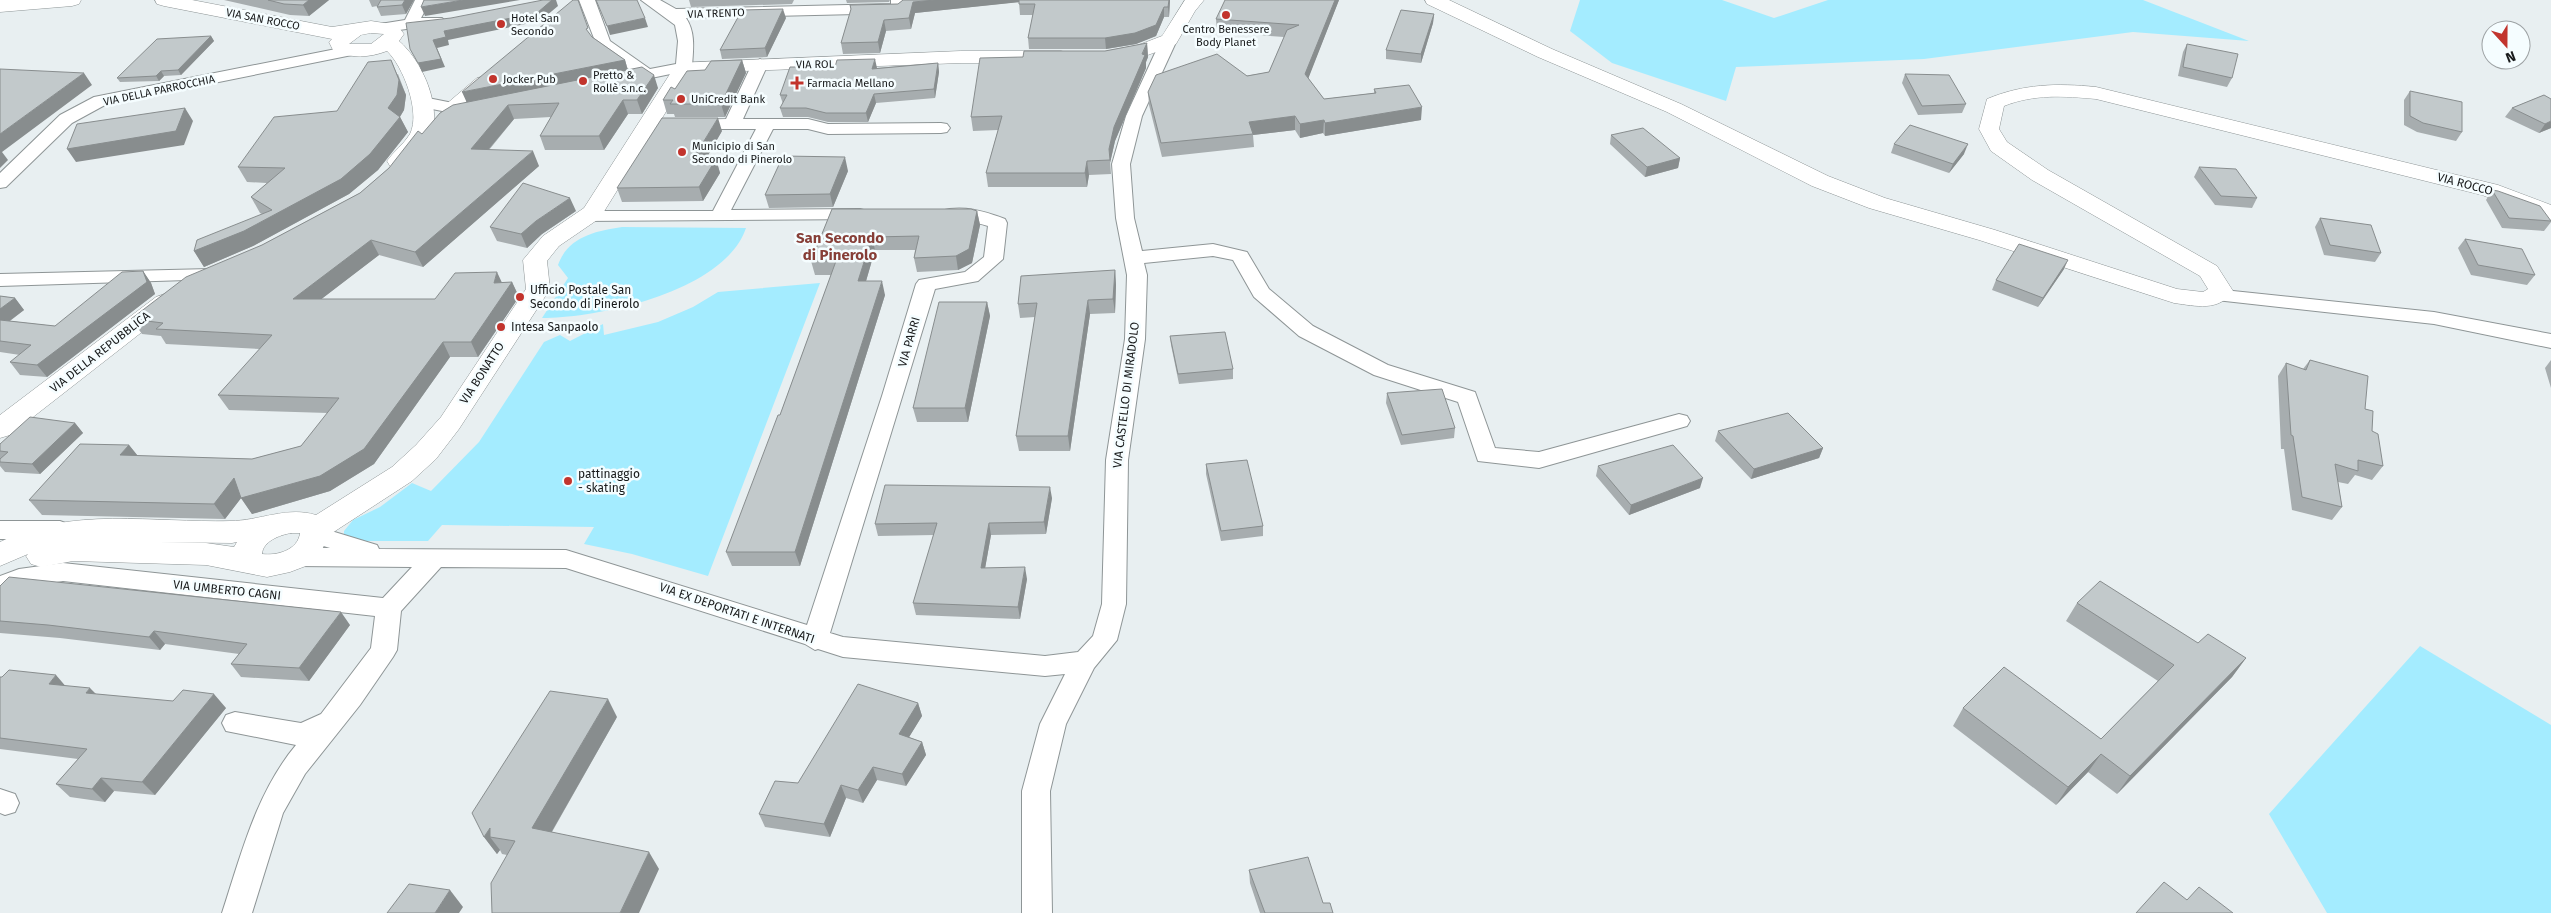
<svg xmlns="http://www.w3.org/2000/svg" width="2551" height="913" viewBox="0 0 2551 913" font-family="'Fira Sans',sans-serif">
<rect width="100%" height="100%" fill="#e8eff1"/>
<path fill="#a4ecff" d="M 1580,0 L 1722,0 L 1774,18 L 1828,0 L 2143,0 L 2249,41 L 2133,32 L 1924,59 L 1736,67 L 1726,101 L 1612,63 L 1570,31 Z
M 622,227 L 746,228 C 725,291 600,318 542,318 L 568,278 L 558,265 C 568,237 595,231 622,227 Z
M 820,283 L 708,576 L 632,554 L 584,544 L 594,527 L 442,525 L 428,541 L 361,541 L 344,536 L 344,531 L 353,520 L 380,507 L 412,483 L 431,491 L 479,442 L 544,342 L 560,335 L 570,341 L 603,324 L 604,335 L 658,322 L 693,307 L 718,292 Z
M 2420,646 L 2551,725 L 2551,913 L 2327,913 L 2269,814 Z"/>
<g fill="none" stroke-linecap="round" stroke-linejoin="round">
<g stroke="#8e9596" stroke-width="1">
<path id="pedestrian" d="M 482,77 L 488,81 L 487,84 L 454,112 L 444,112 L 442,109 L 444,106 L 477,78 Z"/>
</g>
<g stroke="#8e9596" stroke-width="2">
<path id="minor" d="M 415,0 L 431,0 L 421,18 L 442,18 L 445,21 L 442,24 L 385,32 L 380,30 L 377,27 L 380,24 L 405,20 Z
M 579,0 L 595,0 L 610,41 L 650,69 L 676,64 L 678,41 L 675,25 L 641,0 L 660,0 L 676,9 L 891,4 L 891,0 L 907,0 L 907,8 L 899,13 L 686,18 C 696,33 693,50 692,67 L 690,70 L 622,84 L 614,79 L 616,76 L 633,72 L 597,46 Z
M 1169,35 L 1177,40 L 1142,116 L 1130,164 L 1134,218 L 1142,251 L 1213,244 L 1247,252 L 1269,289 L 1313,326 L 1388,365 L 1475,392 L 1495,448 L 1539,452 L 1679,414 L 1687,416 L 1690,421 L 1687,426 L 1539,468 L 1478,461 L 1458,402 L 1374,375 L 1299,336 L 1254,297 L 1233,260 L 1213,256 L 1144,263 L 1147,275 L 1145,339 L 1128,460 L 1126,604 L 1117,640 L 1094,668 L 1066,724 L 1050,791 L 1052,913 L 1022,913 L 1022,791 L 1040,724 L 1065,674 L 1045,676 L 843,657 L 818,649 L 815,650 L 805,644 L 566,568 L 441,567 L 401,611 L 397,650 L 393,657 L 360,705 L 305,774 L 283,813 L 252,913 L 222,913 C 241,855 256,793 296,745 L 226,731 L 222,723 L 226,715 L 235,712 L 301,723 L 321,714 L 371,648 L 375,616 L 63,581 L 23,587 L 0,596 L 0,576 L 19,569 L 63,563 L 383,598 L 412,567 L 296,566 L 287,563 L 284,557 L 287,551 L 296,548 L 330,548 L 307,541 L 303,535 L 307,529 L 315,526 L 377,545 L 379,549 L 566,550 L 807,625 L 882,396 L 916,284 L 919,280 L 965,272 L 984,257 L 988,226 C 971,220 957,223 940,219 L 938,215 L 940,211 C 963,205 984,211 1005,219 L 1007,223 L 1003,259 L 978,281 L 935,289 L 830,633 L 843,637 L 1045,656 L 1078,652 L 1093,636 L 1102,604 L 1106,460 L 1125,339 L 1127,275 L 1116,218 L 1112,164 L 1126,116 L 1161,40 Z
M 351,46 L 359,51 L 357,54 L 105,105 L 72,123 L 6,187 L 0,188 L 0,173 L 60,115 L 94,97 Z
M 760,59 L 768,64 L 743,119 L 808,119 L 828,124 L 941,123 L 947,124 L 950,128 L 947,132 L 941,133 L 828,134 L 808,129 L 773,129 L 731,210 L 860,209 L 867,211 L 869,215 L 867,219 L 582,221 L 580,217 L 582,213 L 589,211 L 713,211 L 756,129 L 690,129 L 684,128 L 681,124 L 684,120 L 726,119 L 752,64 Z
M 423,97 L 468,106 L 470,110 L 468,114 L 462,115 L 417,106 L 415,102 Z
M 211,269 L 218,271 L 221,275 L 218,279 L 0,286 L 0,274 Z
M 2214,289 L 2434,312 L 2551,334 L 2551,348 L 2434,324 L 2207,299 L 2204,295 L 2207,291 Z
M 0,521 L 60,521 L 68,524 L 72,530 L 68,536 L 60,539 L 0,539 Z
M 0,789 L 15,794 L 19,803 L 15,812 L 5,815 L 0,813 Z"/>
</g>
<g stroke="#8e9596" stroke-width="1">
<path id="tertiary" d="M 0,0 L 81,0 L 79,4 L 72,6 L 0,12 Z
M 155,0 L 192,0 L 332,27 L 371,21 L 397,25 L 404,34 L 399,41 C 421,60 439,100 433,129 C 431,138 422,147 416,154 C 408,164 403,169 390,166 L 387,161 C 394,151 404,144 410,134 C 421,112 403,66 387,51 C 369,58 352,58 334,52 L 329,42 L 332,39 L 164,6 L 157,4 ZM 371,33 L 384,34 L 371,44 L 349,44 L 361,35 Z
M 1185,0 L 1204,0 L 1195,11 L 1176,44 C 1155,52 1127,66 1104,60 L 1101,56 L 1104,52 L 1136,46 L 1162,36 Z
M 1425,0 L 1449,0 L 1552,49 L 1681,104 L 1828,176 L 1885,198 L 1995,230 L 2177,289 L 2203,292 L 2208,289 L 2200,276 L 2032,180 L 1991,151 L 1979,129 L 1987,99 C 2023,84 2057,83 2096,87 L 2498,185 L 2551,205 L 2551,220 L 2482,195 L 2096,99 C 2064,96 2034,94 2004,106 L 1999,129 L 2007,142 L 2048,170 L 2217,266 L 2233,291 C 2219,312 2196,306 2174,303 L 1979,240 L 1869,208 L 1812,186 L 1667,112 L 1538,57 L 1427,4 Z
M 961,51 L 1061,51 L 1068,53 L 1071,57 L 1068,61 L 1061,63 L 961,63 L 690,73 L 600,218 L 559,246 L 547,261 L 550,289 L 459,429 L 436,459 L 412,481 L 329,535 L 319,556 L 311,564 L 290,572 L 267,577 L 206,565 L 73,561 L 41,567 L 31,564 L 26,556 L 28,554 L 0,566 L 0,542 C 70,506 154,523 230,521 C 259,521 287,506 316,515 L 392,467 L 416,445 L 441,417 L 526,289 L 523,260 L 543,236 L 584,208 L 677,63 ZM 291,533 L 300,533 C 298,550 277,556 262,554 C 263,541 280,535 291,533 ZM 158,542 L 232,543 L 237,542 L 234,547 L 206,543 Z
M 165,294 L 174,297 L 177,302 L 174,307 L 10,435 L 0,438 L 0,415 L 156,297 Z"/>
</g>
<use href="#pedestrian" fill="#fff" fill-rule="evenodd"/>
<use href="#minor" fill="#fff" fill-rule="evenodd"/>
<use href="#tertiary" fill="#fff" fill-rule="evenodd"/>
</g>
<path fill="#a7adaf" d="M 224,0 L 329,0 L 309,16 L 290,15 Z
M 369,0 L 414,0 L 406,14 L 381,16 L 377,7 L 377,6 L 372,7 Z
M 689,0 L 794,0 L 792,4 L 691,7 Z
M 846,0 L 890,0 L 889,2 L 847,3 Z
M 903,0 L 1170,0 L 1169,17 L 1164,17 L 1156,36 L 1136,44 L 1106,49 L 1029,49 L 1028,38 L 1033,15 L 1020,15 L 1019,2 L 915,13 L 911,29 L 886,31 L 880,53 L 843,54 L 841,43 L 851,10 L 850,5 L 898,4 Z
M 1339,0 L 1308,78 L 1324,99 L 1374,93 L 1374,89 L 1421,120 L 1325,136 L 1323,133 L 1300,138 L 1295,130 L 1253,135 L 1254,147 L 1162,157 L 1149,105 L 1148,92 L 1269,72 L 1284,37 L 1217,32 L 1216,19 Z
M 1434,14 L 1433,23 L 1421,63 L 1386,59 L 1386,50 Z
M 786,18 L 767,57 L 722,59 L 720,50 Z
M 211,36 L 214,41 L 181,75 L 164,76 L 159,81 L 120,82 L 117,78 Z
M 591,36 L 625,60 L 628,70 L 658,88 L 642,114 L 628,114 L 604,150 L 545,150 L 540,136 L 551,117 L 514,119 L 489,150 L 539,166 L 423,267 L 379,255 L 321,299 L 435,299 L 502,282 L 512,282 L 519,297 L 478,357 L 450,357 L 374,464 L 330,491 L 252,514 L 241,498 L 225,519 L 42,515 L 29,500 L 129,445 L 138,456 L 252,459 L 301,446 L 328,413 L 229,410 L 218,395 L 260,349 L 166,344 L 161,336 L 142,334 L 131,319 L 262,245 L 360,193 L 389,168 L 422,134 L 467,102 Z
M 1147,43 L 1148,57 L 1146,62 L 1146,68 L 1115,141 L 1110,163 L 1111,174 L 1089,175 L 1087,187 L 988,187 L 986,173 L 998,130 L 973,131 L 971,117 L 1023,57 L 1105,51 Z
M 2187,44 L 2232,78 L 2227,87 L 2178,76 L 2183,52 Z
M 742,60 L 746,73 L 725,117 L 675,117 L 674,114 L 667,114 L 663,100 L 675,89 L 705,70 Z
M 938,63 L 939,72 L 935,98 L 876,103 L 868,122 L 828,122 L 808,117 L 783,117 L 780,108 L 783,104 L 780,95 L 876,68 Z
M 398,74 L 406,95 L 404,110 L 400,117 L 408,132 L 378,170 L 349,194 L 253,246 L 204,267 L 194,251 L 262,214 L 260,213 L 251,197 L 267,183 L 247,182 L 238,167 L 337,111 Z
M 1905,74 L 1966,104 L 1962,113 L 1918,115 L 1902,83 Z
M 2410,91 L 2462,132 L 2456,141 L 2417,132 L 2404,125 L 2404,100 Z
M 2544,95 L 2551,128 L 2539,133 L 2505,117 L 2512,108 Z
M 722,131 L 705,159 L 716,159 L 720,173 L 703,201 L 622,202 L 617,188 Z
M 1611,135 L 1680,158 L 1678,168 L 1645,177 L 1610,144 Z
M 1894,144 L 1964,154 L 1949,173 L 1891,153 Z
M 2199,167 L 2257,198 L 2252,208 L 2215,205 L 2194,177 Z
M 848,171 L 833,207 L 769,208 L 765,195 Z
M 2492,190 L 2551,221 L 2551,222 L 2544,231 L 2502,228 L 2486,200 Z
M 832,209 L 977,211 L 980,225 L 972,263 L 958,270 L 917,272 L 914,258 L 915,250 L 875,250 L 866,281 L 885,295 L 800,566 L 732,566 L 726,552 L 780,415 L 831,275 L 815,275 L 811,261 Z
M 576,211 L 542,234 L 527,248 L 497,241 L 490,227 Z
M 2320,218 L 2381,253 L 2375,262 L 2324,255 L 2315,227 Z
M 2465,239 L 2535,275 L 2527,285 L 2471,275 L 2458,248 Z
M 2064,269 L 2038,307 L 1992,290 L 1996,280 Z
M 1115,270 L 1116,285 L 1115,313 L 1090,314 L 1070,451 L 1019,451 L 1016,436 L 1035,317 L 1020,318 L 1018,304 Z
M 143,271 L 151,283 L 155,294 L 47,377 L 20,375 L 10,362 L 20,355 L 0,352 L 0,296 L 15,298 L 24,310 L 10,321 L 55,326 Z
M 987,302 L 990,316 L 968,422 L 917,422 L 913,408 Z
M 1170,336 L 1233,369 L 1233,379 L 1179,384 L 1171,345 Z
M 2310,360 L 2365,409 L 2383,466 L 2372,480 L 2355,475 L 2348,484 L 2338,482 L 2342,507 L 2332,520 L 2292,510 L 2284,449 L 2281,449 L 2278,376 L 2286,363 L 2303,369 Z
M 2551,360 L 2551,388 L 2545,368 Z
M 1387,393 L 1455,428 L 1454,438 L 1401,445 L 1386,403 Z
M 75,423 L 83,433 L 40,474 L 5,472 L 0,466 L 0,444 Z
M 1718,431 L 1823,448 L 1819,458 L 1751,479 L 1715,441 Z
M 1206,464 L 1263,526 L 1263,536 L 1221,541 L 1206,474 Z
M 1598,466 L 1700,488 L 1629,515 L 1596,476 Z
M 1052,498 L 1046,534 L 991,535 L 985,568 L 1027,579 L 1020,619 L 916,615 L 913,603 L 934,535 L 878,536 L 875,524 Z
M 0,586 L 350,625 L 309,681 L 241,677 L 231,664 L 239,654 L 165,644 L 160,650 L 60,638 L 0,633 Z
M 2077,603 L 2198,643 L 2246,658 L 2232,677 L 2117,794 L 2088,772 L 2056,805 L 1953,726 L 1963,708 L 2101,739 L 2158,681 L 2066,621 Z
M 0,677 L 66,686 L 96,694 L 226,708 L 155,795 L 114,791 L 105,802 L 70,797 L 56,784 L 78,759 L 0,749 Z
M 918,703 L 922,716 L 909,737 L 922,742 L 926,755 L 906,786 L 877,780 L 863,803 L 846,798 L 830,837 L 765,827 L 759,814 L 798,783 Z
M 617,717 L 552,832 L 659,869 L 507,855 L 502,854 L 500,850 L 497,854 L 484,837 Z
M 1249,870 L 1323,903 L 1333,913 L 1260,913 L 1250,883 Z"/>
<path fill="#888d8e" d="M 309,0 L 329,0 L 309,16 L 303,5 Z
M 405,0 L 414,0 L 406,14 L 402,5 Z
M 463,0 L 520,0 L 425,16 L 421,7 Z
M 552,0 L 556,0 L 558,6 L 540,21 L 448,40 L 449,45 L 437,48 L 445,67 L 422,72 L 418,63 L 433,40 L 444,31 Z
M 935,0 L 1021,0 L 1021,2 L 915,13 L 911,29 L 909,18 L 913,2 Z
M 1169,0 L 1170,0 L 1169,17 L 1168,7 Z
M 1335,0 L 1339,0 L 1305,87 L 1305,74 Z
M 1164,7 L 1164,17 L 1156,36 L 1136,44 L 1106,49 L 1105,38 Z
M 783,9 L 786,18 L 767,57 L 765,48 Z
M 1434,14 L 1433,23 L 1421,63 L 1421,54 Z
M 645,18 L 648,27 L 610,35 L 607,26 Z
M 884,20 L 886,31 L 880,53 L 878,42 Z
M 211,36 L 214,41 L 181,75 L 178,70 Z
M 1147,43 L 1148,57 L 1146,62 L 1146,68 L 1115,141 L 1110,163 L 1111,174 L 1109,149 L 1114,127 Z
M 875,59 L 877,68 L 874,78 L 872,69 Z
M 391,60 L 406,95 L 404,110 L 396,123 L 400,117 L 408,132 L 378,170 L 349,194 L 253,246 L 204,267 L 194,251 L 341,179 L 388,108 Z
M 625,60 L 628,71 L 467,103 L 462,92 Z
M 742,60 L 746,73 L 725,117 L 721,104 Z
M 938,63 L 939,72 L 935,98 L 934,89 Z
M 161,71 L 164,76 L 159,81 L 156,76 Z
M 84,73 L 92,85 L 2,152 L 8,160 L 0,168 L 0,134 Z
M 654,75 L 658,88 L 642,114 L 637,100 Z
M 874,94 L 876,103 L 868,122 L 866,113 Z
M 623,100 L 628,114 L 604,150 L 599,136 Z
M 508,105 L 514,119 L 477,163 L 471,149 Z
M 1422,107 L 1421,120 L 1325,136 L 1325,123 Z
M 185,108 L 193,121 L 184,145 L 76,162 L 67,149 Z
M 1295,116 L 1295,130 L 1253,135 L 1249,122 Z
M 718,118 L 722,131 L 698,173 L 693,159 Z
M 1324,120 L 1323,133 L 1300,138 L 1300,124 Z
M 2551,121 L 2551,128 L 2539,133 L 2545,124 Z
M 1968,144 L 1964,154 L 1949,173 L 1953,164 Z
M 533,151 L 539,166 L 423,267 L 415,252 Z
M 845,157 L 848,171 L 833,207 L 830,194 Z
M 1680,158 L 1678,168 L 1645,177 L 1647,167 Z
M 716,159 L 720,173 L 703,201 L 699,187 Z
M 1087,161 L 1089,175 L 1087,187 L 1085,173 Z
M 570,198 L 576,211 L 542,234 L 527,248 L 521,234 L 536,221 Z
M 977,211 L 980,225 L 972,263 L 958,270 L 956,256 Z
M 872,237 L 875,250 L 862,295 L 858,281 Z
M 371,240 L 379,255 L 302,314 L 293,299 Z
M 2068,260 L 2064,269 L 2038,307 L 2043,298 Z
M 1115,270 L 1116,285 L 1115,313 L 1113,299 Z
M 143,271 L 151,283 L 155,294 L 47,377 L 37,365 Z
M 497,272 L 504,287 L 494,283 Z
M 882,281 L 885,295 L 800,566 L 795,552 Z
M 512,282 L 519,297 L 478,357 L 471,342 Z
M 15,298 L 24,310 L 0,328 L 0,309 Z
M 1088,300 L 1090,314 L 1070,451 L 1068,436 Z
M 987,302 L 990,316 L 968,422 L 965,408 Z
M 443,342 L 450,357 L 374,464 L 330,491 L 252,514 L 241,498 Z
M 75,423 L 83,433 L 40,474 L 32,464 Z
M 129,445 L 141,460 L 120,455 Z
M 1823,448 L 1819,458 L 1751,479 L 1754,469 Z
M 234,478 L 245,493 L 225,519 L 214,504 Z
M 1703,478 L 1700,488 L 1629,515 L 1631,505 Z
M 1050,487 L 1052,498 L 1046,534 L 1044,522 Z
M 989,523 L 991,535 L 983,580 L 981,568 Z
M 1025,567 L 1027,579 L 1020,619 L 1018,607 Z
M 341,612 L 350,625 L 309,681 L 299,668 Z
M 154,631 L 165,644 L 160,650 L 149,637 Z
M 2246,658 L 2232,677 L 2117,794 L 2130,776 Z
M 56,675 L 68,689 L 49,684 Z
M 90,688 L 103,701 L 86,693 Z
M 214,694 L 226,708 L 155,795 L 142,782 Z
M 608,699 L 617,717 L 544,845 L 532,828 Z
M 918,703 L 922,716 L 903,747 L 899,734 Z
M 922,742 L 926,755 L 906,786 L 902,774 Z
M 2101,754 L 2088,772 L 2056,805 L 2068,787 Z
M 873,767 L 877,780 L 863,803 L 858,790 Z
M 101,778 L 114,791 L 105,802 L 92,789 Z
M 841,785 L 846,798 L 830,837 L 824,824 Z
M 490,828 L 490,837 L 500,850 L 497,854 L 484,837 Z
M 649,852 L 659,869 L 639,913 L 620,913 Z
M 450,890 L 463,907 L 459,913 L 435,913 Z"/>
<path fill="#c2c9cb" stroke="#888d8e" d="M 268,0 L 309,0 L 303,5 L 284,4 Z
M 381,0 L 405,0 L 402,5 L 377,7 Z
M 424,0 L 463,0 L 421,7 Z
M 543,0 L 552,0 L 537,13 L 444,31 L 446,37 L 433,40 L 441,59 L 418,63 L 410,49 L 406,23 L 451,18 Z
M 573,0 L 578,0 L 588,28 L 586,29 L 592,37 L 625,60 L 462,92 Z
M 596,0 L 637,0 L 645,18 L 607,26 Z
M 903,0 L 935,0 L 913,2 L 909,18 L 884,20 L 878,42 L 841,43 L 851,9 L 850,5 L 898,4 Z
M 1019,0 L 1169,0 L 1168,7 L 1164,7 L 1156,25 L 1135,33 L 1105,38 L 1028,38 L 1035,4 L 1019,4 Z
M 1225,0 L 1335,0 L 1305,74 L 1324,99 L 1376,93 L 1374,89 L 1409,85 L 1422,107 L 1325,123 L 1324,120 L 1300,124 L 1295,116 L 1249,122 L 1253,134 L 1161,143 L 1148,92 L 1156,75 L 1217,54 L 1247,76 L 1269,72 L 1287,30 L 1299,25 L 1216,19 Z
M 783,9 L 765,48 L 720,50 L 742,10 Z
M 1401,10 L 1434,14 L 1421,54 L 1386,50 Z
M 211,36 L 178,70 L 161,71 L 156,76 L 117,78 L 157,39 Z
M 1147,43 L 1142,54 L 1145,55 L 1114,127 L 1109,149 L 1110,160 L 1087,161 L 1085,173 L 986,173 L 1002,116 L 971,117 L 980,58 L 1023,57 L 1024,51 L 1105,51 Z
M 2187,44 L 2238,54 L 2232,78 L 2183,67 Z
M 875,59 L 872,69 L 938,63 L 934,89 L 874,94 L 866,113 L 826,113 L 806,108 L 780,108 L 787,95 L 780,95 L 790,67 L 835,67 L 837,60 Z
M 391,60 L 399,80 L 397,95 L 388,108 L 400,117 L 370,154 L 341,179 L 244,231 L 194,251 L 197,240 L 272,210 L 251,197 L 285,168 L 238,167 L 274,117 L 337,111 L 368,62 Z
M 742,60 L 721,104 L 670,104 L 673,100 L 663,100 L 671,87 L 675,89 L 687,71 L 705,70 L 711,61 Z
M 642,67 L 654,75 L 637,100 L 623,100 L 599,136 L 540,136 L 559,103 L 508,105 L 471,149 L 533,151 L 415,252 L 371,240 L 293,299 L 435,299 L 455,273 L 497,272 L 494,283 L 512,282 L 471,342 L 443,342 L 364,449 L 320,476 L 241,498 L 234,478 L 214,504 L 29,500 L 80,444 L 129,445 L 120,455 L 252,459 L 301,446 L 339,398 L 218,395 L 272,335 L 156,329 L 163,323 L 131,319 L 186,277 L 262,245 L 360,193 L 389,168 L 418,131 L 422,134 L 440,113 L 453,105 Z
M 0,69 L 84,73 L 0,134 Z
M 1905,74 L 1949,75 L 1966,104 L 1922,106 Z
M 2410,91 L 2462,102 L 2462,132 L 2423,123 L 2410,116 Z
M 2544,95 L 2551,99 L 2551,121 L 2545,124 L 2512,108 Z
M 185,108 L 176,131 L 67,149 L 77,124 Z
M 662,118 L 718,118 L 693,159 L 716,159 L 699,187 L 617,188 Z
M 1910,125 L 1968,144 L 1953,164 L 1894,144 Z
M 1643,128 L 1680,158 L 1647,167 L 1611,135 Z
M 783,156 L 845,157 L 830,194 L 765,195 Z
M 2199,167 L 2236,169 L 2257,198 L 2221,196 Z
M 523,183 L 570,198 L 536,221 L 521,234 L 490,227 Z
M 2492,190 L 2498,191 L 2540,206 L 2551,221 L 2509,218 Z
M 832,209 L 971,209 L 977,211 L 969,249 L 956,256 L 914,258 L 919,236 L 872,237 L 858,281 L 882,281 L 795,552 L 726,552 L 778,415 L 780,415 L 836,261 L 811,261 Z
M 2320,218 L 2371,225 L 2381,253 L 2330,245 Z
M 2465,239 L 2522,249 L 2535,275 L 2478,265 Z
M 2019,244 L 2068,260 L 2043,298 L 1996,280 Z
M 1115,270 L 1113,299 L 1088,300 L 1068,436 L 1016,436 L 1037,303 L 1018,304 L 1021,276 Z
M 143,271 L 147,282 L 37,365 L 10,362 L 31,345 L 0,341 L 0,320 L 55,326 L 122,272 Z
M 0,296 L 15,298 L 0,309 Z
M 939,302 L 987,302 L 965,408 L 913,408 Z
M 1225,332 L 1233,369 L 1178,374 L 1170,336 Z
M 2310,360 L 2368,376 L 2365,409 L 2373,411 L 2372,431 L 2378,434 L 2383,466 L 2358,460 L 2358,471 L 2335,464 L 2342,507 L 2302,497 L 2293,436 L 2291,435 L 2286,363 L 2306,370 Z
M 1442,389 L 1455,428 L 1402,435 L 1387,393 Z
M 1788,413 L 1823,448 L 1754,469 L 1718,431 Z
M 30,417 L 75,423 L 32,464 L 0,462 L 0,459 L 8,452 L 0,451 L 0,444 Z
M 1673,445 L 1703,478 L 1631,505 L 1598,466 Z
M 1247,460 L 1263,526 L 1221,531 L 1206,464 Z
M 885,485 L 1050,487 L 1044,522 L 989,523 L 981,568 L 1025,567 L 1018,607 L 913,603 L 937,523 L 875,524 Z
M 9,577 L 341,612 L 299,668 L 231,664 L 247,644 L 154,631 L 149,637 L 48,625 L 0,621 L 0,586 Z
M 2100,581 L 2198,643 L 2208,634 L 2246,658 L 2130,776 L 2101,754 L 2068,787 L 1963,708 L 2004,667 L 2101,739 L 2174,665 L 2077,603 Z
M 9,670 L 56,675 L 49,684 L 90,688 L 86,693 L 173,701 L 183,690 L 214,694 L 142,782 L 101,778 L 92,789 L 56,784 L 87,749 L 0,738 L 0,677 L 2,677 Z
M 858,684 L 918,703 L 899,734 L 922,742 L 902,774 L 873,767 L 858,790 L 841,785 L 824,824 L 759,814 L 775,781 L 798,783 Z
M 550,691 L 608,699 L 532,828 L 649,852 L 620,913 L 492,913 L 491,883 L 515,841 L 490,837 L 490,828 L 484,837 L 472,813 Z
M 1308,857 L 1323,903 L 1330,903 L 1333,913 L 1265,913 L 1249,870 Z
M 2164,882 L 2187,900 L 2199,887 L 2233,913 L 2136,913 Z
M 409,884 L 450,890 L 435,913 L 387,913 Z"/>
<g fill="#c2342d" stroke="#f5fdff" stroke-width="2">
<circle cx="1226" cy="15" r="5"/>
<circle cx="501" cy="24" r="5"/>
<circle cx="493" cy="79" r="5"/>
<circle cx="583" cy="81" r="5"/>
<path d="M794.5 75.5h5v5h5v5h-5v5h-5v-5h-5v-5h5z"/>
<circle cx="681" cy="99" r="5"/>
<circle cx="682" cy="152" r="5"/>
<circle cx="520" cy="297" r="5"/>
<circle cx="501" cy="327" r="5"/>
<circle cx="568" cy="481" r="5"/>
</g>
<g text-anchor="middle" stroke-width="5" stroke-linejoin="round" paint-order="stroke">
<g font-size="11" fill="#181a1b" stroke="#f5fdff">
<text transform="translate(716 13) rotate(-2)" y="4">VIA TRENTO</text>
<text transform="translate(263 19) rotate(11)" y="4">VIA SAN ROCCO</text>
<text transform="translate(815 64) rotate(-1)" y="4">VIA ROL</text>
<text transform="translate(159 90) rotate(-12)" y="4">VIA DELLA PARROCCHIA</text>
</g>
<g font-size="11" fill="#181a1b" stroke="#f5fdff" text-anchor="start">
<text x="511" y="22">Hotel San<tspan x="511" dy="13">Secondo</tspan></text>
<text x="1226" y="33" text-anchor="middle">Centro Benessere<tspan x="1226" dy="13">Body Planet</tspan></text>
<text x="593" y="79">Pretto &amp;<tspan x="593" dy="13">Rollè s.n.c.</tspan></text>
<text x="503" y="83">Jocker Pub</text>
<text x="807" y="87">Farmacia Mellano</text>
<text x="691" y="103">UniCredit Bank</text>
<text x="692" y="150">Municipio di San<tspan x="692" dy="13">Secondo di Pinerolo</tspan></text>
</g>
<g font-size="12" fill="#181a1b" stroke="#f5fdff">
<text transform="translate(2465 184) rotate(15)" y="4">VIA ROCCO</text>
<text transform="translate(909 342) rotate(-74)" y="4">VIA PARRI</text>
<text transform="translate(100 352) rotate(-38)" y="4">VIA DELLA REPUBBLICA</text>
<text transform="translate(482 373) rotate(-57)" y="4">VIA BONATTO</text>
<text transform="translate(1126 395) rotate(-83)" y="4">VIA CASTELLO DI MIRADOLO</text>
<text transform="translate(227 590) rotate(6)" y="4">VIA UMBERTO CAGNI</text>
<text transform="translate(737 613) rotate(19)" y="4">VIA EX DEPORTATI E INTERNATI</text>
</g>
<g font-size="12" fill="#181a1b" stroke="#f5fdff" text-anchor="start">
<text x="530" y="294">Ufficio Postale San<tspan x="530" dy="14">Secondo di Pinerolo</tspan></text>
<text x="511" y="331">Intesa Sanpaolo</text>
<text x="578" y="478">pattinaggio<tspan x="578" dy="14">- skating</tspan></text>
</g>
<g font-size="15" font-weight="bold" fill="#863e37" stroke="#f5fdff">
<text x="840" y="243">San Secondo<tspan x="840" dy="17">di Pinerolo</tspan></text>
</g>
</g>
<g transform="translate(2506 45) rotate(159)"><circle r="24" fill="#f5fdff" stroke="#9da2a4"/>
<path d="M0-4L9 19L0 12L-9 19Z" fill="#c2342d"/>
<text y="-8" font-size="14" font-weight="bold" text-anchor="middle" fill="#181a1b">N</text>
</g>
</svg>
